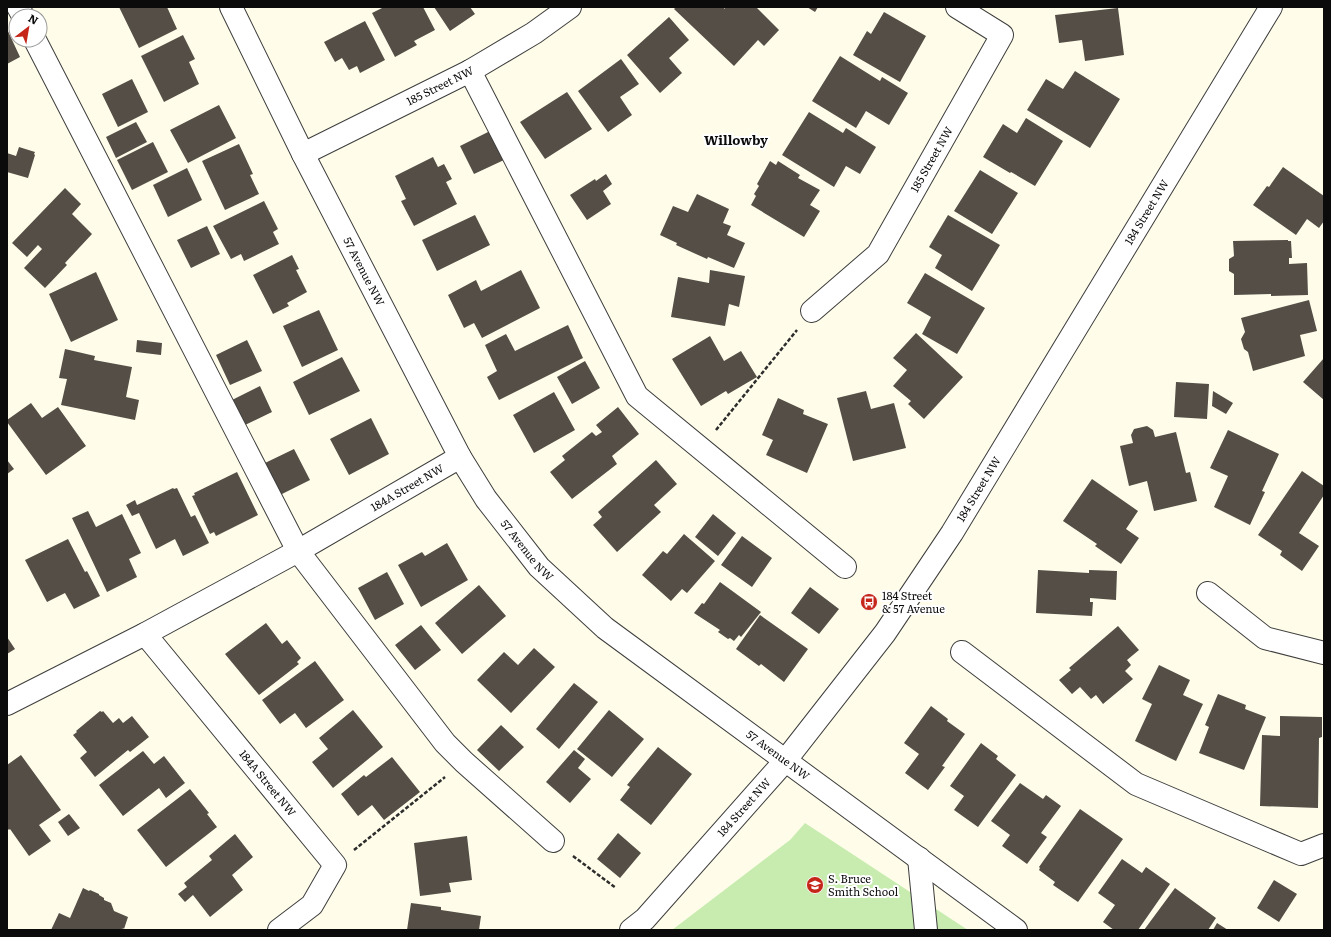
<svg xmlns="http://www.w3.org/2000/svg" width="1331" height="937" viewBox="0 0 1331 937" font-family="Literata,serif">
<rect width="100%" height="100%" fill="#fffde9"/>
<path fill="#c8ecb0" d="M 805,823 L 968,930 L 672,930 L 790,840 Z"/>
<path fill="#544e47" d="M 119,7 L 167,7 L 177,29 L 139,48 Z
M 384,7 L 423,7 L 435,30 L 414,41 L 417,45 L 395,57 L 372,13 Z
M 434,7 L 470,7 L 475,14 L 450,31 Z
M 676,7 L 724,7 L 724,9 L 726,7 L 756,7 L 779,30 L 764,46 L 758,40 L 734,66 L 674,9 Z
M 807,7 L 818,7 L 815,12 Z
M 1118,8 L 1124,55 L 1085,61 L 1082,40 L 1059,43 L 1055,15 Z
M 884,12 L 926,36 L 900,82 L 853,55 L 867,31 L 871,34 Z
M 669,17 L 689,40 L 669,58 L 682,73 L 660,93 L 627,55 Z
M 365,21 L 385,60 L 360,73 L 357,66 L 349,70 L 342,58 L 335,62 L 324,42 Z
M 7,29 L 20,57 L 7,64 Z
M 183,35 L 195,59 L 189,62 L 199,84 L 164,102 L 141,56 Z
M 840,56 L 880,81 L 882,77 L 908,93 L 889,125 L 866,111 L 856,128 L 812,101 Z
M 621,59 L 639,84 L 620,97 L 632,115 L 608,132 L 578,91 Z
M 1075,71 L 1120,99 L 1090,148 L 1027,110 L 1046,79 L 1063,89 Z
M 132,79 L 148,112 L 118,127 L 102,94 Z
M 567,92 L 592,129 L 545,159 L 520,122 Z
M 219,105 L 236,138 L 188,163 L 170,130 Z
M 809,112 L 843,133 L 846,128 L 876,147 L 860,174 L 846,166 L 834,187 L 782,155 Z
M 1026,118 L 1063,141 L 1035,186 L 1011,172 L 1010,173 L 983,157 L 1003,124 L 1017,133 Z
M 136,122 L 147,142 L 116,158 L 106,137 Z
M 490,131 L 504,160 L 474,174 L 460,146 Z
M 153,142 L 168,172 L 132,190 L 117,160 Z
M 239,144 L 253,174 L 250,175 L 259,194 L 225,210 L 202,161 Z
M 19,147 L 35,152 L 34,154 L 35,155 L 28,178 L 7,172 L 7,153 L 16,156 Z
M 433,157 L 438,167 L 444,164 L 452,179 L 446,182 L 457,204 L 414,226 L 401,201 L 406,199 L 395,176 Z
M 770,161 L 776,165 L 778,161 L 800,175 L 798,178 L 820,190 L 810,205 L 820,211 L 804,237 L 751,205 L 756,196 L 754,194 L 759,186 L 757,184 Z
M 1283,167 L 1324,196 L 1324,221 L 1319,228 L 1307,219 L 1296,235 L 1253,205 L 1267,186 L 1269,187 Z
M 187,168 L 202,200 L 168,217 L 153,185 Z
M 980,170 L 1018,193 L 992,234 L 954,211 Z
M 606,174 L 612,184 L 603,191 L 611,204 L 587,220 L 570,195 L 595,179 L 596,181 Z
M 65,188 L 81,204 L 72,214 L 92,234 L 65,263 L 67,265 L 45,288 L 24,268 L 42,249 L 38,245 L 27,257 L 12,243 Z
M 697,194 L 729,209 L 723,223 L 731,226 L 727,235 L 745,243 L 734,268 L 708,257 L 707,259 L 676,245 L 677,243 L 660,235 L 673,206 L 688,212 Z
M 264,201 L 278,229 L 273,232 L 279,244 L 244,261 L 241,254 L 231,259 L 213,226 Z
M 475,215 L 490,245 L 437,271 L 422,240 Z
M 948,215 L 1000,245 L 972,291 L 935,268 L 942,255 L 929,247 Z
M 207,226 L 220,254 L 191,268 L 177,240 Z
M 1288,240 L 1288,241 L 1291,241 L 1292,258 L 1289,258 L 1289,264 L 1307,263 L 1308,295 L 1271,296 L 1271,294 L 1234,295 L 1234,274 L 1229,271 L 1229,259 L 1234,256 L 1233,241 Z
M 292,255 L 299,269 L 296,270 L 307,292 L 287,303 L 289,306 L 273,314 L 253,275 Z
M 521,270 L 540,308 L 482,338 L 474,323 L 464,328 L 448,295 L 476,280 L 481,291 Z
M 710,270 L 745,276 L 739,307 L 729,304 L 725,326 L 671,317 L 678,277 L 709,283 Z
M 96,272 L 118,320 L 71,342 L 49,294 Z
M 925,273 L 985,308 L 957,354 L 922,334 L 931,317 L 907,303 Z
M 1309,300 L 1317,331 L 1300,335 L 1305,356 L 1253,371 L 1248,352 L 1244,349 L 1241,339 L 1245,332 L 1241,318 Z
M 319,310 L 338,350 L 302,367 L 283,326 Z
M 568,325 L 583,358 L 499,400 L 487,377 L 497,371 L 485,345 L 506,334 L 515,351 Z
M 916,333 L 963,377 L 924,419 L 908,404 L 911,401 L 893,386 L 907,370 L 893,358 Z
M 710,336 L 724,361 L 741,351 L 757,377 L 728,394 L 726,391 L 701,406 L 672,359 Z
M 137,340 L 162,343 L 161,355 L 136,352 Z
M 247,340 L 262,371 L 230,385 L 216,355 Z
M 65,349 L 95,356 L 94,360 L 132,367 L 126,397 L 139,400 L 135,420 L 61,405 L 67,379 L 59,378 Z
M 342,357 L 360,391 L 309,415 L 293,382 Z
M 1324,358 L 1324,400 L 1303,382 Z
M 585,361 L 600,388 L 572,404 L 557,377 Z
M 1176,382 L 1209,384 L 1207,419 L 1174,417 Z
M 260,386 L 272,412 L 245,425 L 232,400 Z
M 866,391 L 871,409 L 894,403 L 906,448 L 853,461 L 837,398 Z
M 1213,391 L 1233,403 L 1226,414 L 1212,406 Z
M 554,392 L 575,430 L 534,453 L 513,415 Z
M 778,398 L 804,410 L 803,414 L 828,424 L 807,473 L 766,455 L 773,440 L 762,435 Z
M 31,403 L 42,418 L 58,407 L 86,446 L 46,475 L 7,422 L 7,420 Z
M 618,407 L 639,434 L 612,456 L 617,464 L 572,499 L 550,472 L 565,460 L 562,456 L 592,432 L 596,436 L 602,432 L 596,425 Z
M 371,418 L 389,454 L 349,475 L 330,439 Z
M 1147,426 L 1153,430 L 1155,437 L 1176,432 L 1186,473 L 1190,472 L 1197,501 L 1154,511 L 1147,481 L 1129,486 L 1120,446 L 1133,443 L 1131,435 L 1134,429 Z
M 1228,430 L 1279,454 L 1262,491 L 1265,492 L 1250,525 L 1214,507 L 1228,476 L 1210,468 Z
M 294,449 L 310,480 L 280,495 L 265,463 Z
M 7,460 L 14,469 L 7,474 Z
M 656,460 L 677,484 L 654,505 L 661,512 L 617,552 L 593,525 L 602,517 L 598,512 Z
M 1302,471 L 1324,486 L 1324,495 L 1299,533 L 1319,546 L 1302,571 L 1280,555 L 1282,551 L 1258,535 Z
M 237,472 L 258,515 L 216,536 L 214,532 L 210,534 L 192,496 L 195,495 L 194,493 Z
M 1092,479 L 1138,511 L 1126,529 L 1139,538 L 1121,564 L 1095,546 L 1097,544 L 1063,521 Z
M 173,488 L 174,489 L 177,488 L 191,517 L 195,515 L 209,543 L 183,556 L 175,539 L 156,549 L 139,513 L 132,516 L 126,505 L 135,500 L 137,505 Z
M 88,511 L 96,527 L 122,514 L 141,553 L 129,559 L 137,577 L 107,592 L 72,518 Z
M 713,514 L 736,533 L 718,556 L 695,537 Z
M 684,534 L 715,561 L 687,593 L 682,589 L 671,601 L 642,575 L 663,551 L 667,554 Z
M 742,536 L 772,558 L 752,587 L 721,565 Z
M 68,539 L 85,572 L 87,571 L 100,596 L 74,609 L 65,593 L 47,602 L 25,560 Z
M 447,543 L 468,580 L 421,607 L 398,565 L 422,552 L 425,556 Z
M 1038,570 L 1089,573 L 1089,570 L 1117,571 L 1116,600 L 1090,598 L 1090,602 L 1093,602 L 1092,616 L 1036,613 Z
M 387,572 L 404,604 L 375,620 L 358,588 Z
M 720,582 L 761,612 L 741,637 L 739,635 L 734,641 L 730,638 L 728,639 L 718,632 L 720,630 L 694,613 L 702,603 L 704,604 Z
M 479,585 L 506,616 L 462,654 L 435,623 Z
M 810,587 L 839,609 L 819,634 L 791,613 Z
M 760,615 L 808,649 L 784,682 L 761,664 L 759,666 L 736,649 Z
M 266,623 L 282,644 L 287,640 L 301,658 L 297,662 L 299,664 L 259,695 L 225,654 Z
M 421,625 L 441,650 L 415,670 L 395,645 Z
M 1118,626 L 1139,650 L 1127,660 L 1131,665 L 1125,671 L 1133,679 L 1103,704 L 1096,695 L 1091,699 L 1080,687 L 1072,694 L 1059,680 L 1071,670 L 1069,668 Z
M 7,637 L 15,649 L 7,654 Z
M 534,648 L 555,667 L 511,713 L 477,680 L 504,652 L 518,665 Z
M 315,661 L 344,700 L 306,728 L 295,713 L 280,724 L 262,700 Z
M 1159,665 L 1190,680 L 1183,695 L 1203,704 L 1176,761 L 1135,741 L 1152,704 L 1142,699 Z
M 574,683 L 598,702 L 559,749 L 536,729 Z
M 1218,694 L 1246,705 L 1245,709 L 1266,717 L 1244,770 L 1199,753 L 1209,727 L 1205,725 Z
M 931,706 L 948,719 L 947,721 L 965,734 L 942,766 L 945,767 L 928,790 L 905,773 L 919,754 L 904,743 Z
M 353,710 L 383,747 L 333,788 L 312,762 L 328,749 L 319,738 Z
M 609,710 L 644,739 L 612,777 L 577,749 Z
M 100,711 L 102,712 L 103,711 L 113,723 L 119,718 L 123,723 L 132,716 L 149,737 L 130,752 L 128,750 L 95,777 L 80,758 L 87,752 L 73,735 L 77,732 L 76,731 Z
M 1280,716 L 1322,717 L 1322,737 L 1319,738 L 1318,808 L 1260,806 L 1262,735 L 1280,736 Z
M 501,725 L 524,747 L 499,771 L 477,750 Z
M 981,743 L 998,756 L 996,759 L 1016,775 L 978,827 L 954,810 L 964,796 L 950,786 Z
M 658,747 L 692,774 L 651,825 L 620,800 L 630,787 L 627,785 Z
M 574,750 L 585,759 L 578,768 L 591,779 L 570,803 L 546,782 Z
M 143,751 L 154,764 L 164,756 L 185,783 L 166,798 L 159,788 L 123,816 L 99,785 Z
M 21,755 L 61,810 L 39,825 L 51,841 L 29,856 L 10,829 L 9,830 L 7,828 L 7,765 Z
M 392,757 L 420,792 L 384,820 L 372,805 L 358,816 L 341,794 L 364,775 L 366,777 Z
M 1020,783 L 1043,799 L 1046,795 L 1061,806 L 1041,833 L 1047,837 L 1027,864 L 1002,846 L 1010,835 L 991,821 Z
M 190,789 L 209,813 L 207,814 L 217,827 L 166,867 L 137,830 Z
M 1080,809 L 1123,839 L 1078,902 L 1053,885 L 1055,882 L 1039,870 L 1040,868 L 1039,867 Z
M 69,814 L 80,828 L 68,836 L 58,822 Z
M 618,833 L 641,853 L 620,878 L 597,859 Z
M 235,834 L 253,857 L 232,875 L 243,890 L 210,917 L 193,895 L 185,902 L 178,894 L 187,887 L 184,883 L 212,860 L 209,856 Z
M 467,836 L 472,880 L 449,883 L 451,892 L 420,896 L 414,843 Z
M 1122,859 L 1142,873 L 1146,867 L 1170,884 L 1138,930 L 1114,930 L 1103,922 L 1115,905 L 1098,893 Z
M 1274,880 L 1297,894 L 1279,922 L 1257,908 Z
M 83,888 L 89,891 L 90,890 L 99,894 L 99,895 L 104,898 L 104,900 L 111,903 L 114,911 L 128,917 L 124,929 L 123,928 L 122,930 L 51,930 L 59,913 L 70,918 Z
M 1175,888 L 1216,918 L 1208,930 L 1144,930 Z
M 411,903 L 441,907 L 441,910 L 481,916 L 479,930 L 407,930 Z
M 1217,923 L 1228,930 L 1213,930 Z"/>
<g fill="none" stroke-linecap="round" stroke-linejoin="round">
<g stroke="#3e3e3e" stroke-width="24">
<g id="minor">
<path d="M 18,7 L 23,16"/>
<path id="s1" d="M 231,7 L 303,154 L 460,457 L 486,499 L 539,567 L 605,628 L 1016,930"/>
<path d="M 35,40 L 298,551 L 445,743 L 464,762 L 553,841"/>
<path d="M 470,71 L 637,396 L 845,567"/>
<path id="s2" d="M 303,154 L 470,71 L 534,33 L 570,7"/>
<path id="s3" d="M 812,311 L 878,254 L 1002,35 L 957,7"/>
<path d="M 1208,593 L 1265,638 L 1324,653"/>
<path id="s4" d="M 145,634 L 335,865 L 312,905 L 279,930"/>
<path d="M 962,652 L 1136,784 L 1301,854 L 1324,845"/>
<path id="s5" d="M 7,704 L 145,634 L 298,551 L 460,457"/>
<path d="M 919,858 L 926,930"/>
<path id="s6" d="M 631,930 L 645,919 L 785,761 L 885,633 L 952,533 L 1271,7"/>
</g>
</g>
<path stroke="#2d2d2d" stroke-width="2.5" stroke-dasharray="4 2" stroke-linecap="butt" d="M 716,430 L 797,330
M 354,850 L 445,777
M 573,856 L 616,888"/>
<use href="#minor" stroke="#fff" stroke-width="22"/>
</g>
<defs>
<g id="bus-disc" transform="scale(0.9)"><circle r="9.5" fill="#c52619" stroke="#fff"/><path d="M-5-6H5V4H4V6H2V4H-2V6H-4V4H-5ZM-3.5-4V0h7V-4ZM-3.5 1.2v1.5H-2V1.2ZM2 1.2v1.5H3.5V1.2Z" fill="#fff"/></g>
<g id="school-disc" transform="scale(0.9)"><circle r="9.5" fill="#c52619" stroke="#fff"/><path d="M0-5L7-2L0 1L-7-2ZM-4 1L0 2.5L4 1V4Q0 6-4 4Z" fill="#fff"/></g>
</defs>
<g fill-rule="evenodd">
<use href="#bus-disc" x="869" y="602"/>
<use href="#school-disc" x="815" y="885"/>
</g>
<g text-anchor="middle" stroke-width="4" stroke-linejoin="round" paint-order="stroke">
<g font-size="11" fill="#0b0b0b" stroke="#fff">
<text dy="4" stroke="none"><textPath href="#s2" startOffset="153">185 Street NW</textPath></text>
<text dy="4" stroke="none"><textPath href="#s3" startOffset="196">185 Street NW</textPath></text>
<text dy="4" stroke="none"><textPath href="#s6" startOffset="887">184 Street NW</textPath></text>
<text dy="4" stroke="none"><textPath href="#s1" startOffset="296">57 Avenue NW</textPath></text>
<text dy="4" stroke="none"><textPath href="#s5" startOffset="455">184A Street NW</textPath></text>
<text dy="4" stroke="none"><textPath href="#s6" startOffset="563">184 Street NW</textPath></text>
<text dy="4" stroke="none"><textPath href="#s1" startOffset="620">57 Avenue NW</textPath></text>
<text dy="4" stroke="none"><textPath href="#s1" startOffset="945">57 Avenue NW</textPath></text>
<text dy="4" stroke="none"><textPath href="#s4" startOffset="193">184A Street NW</textPath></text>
<text dy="4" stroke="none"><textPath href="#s6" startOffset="167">184 Street NW</textPath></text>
</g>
<g font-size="11" fill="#0b0b0b" stroke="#fff" text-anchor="start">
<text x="882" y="600">184 Street<tspan x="882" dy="13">&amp; 57 Avenue</tspan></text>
<text x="828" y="883">S. Bruce<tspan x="828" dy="13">Smith School</tspan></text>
</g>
<g font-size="13" font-weight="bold" fill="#0b0b0b" stroke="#fff">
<text x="736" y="145">Willowby</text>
</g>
</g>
<rect width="1331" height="937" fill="none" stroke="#0b0b0b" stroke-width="16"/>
<g transform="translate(28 28) rotate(31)"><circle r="19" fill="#ffffff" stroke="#9d9d9d"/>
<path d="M0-3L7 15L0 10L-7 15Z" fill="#c52619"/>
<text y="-6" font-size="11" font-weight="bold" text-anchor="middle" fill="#0b0b0b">N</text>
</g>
</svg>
